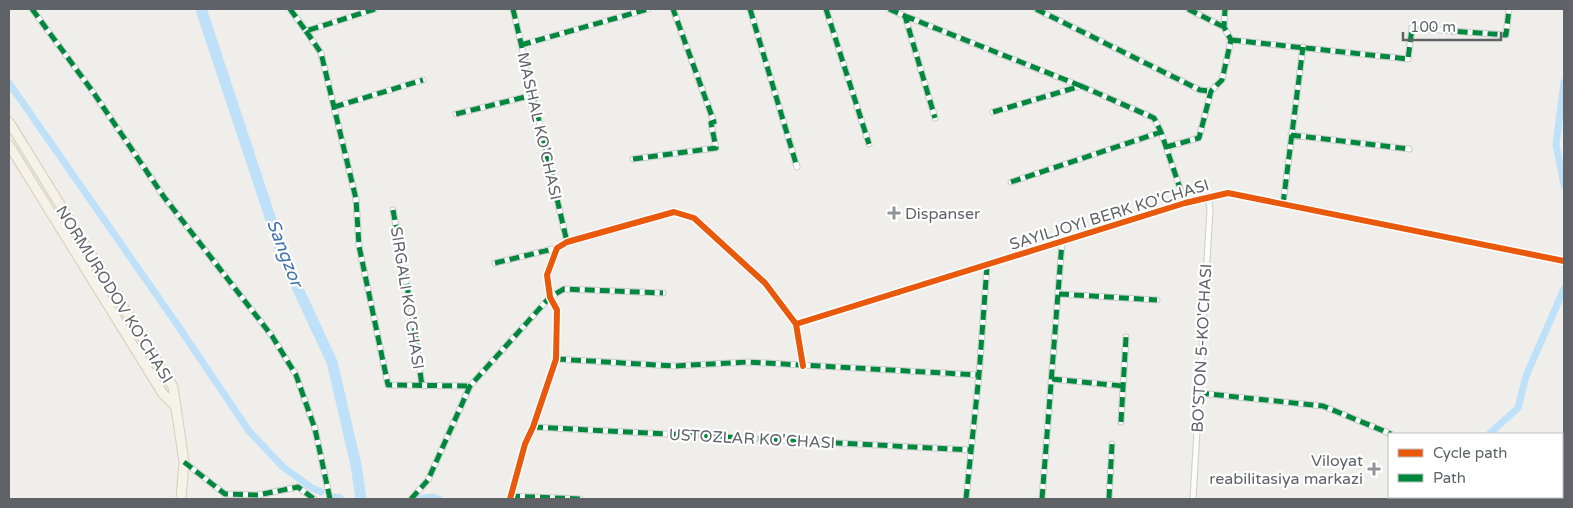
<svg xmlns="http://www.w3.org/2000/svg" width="1573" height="508" viewBox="0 0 1573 508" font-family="'Varela Round',sans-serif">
<rect width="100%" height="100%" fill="#efeeea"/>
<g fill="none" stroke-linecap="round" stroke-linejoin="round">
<path stroke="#bfe0f9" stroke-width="7" d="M 1564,82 L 1556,145 L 1564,185
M 9,83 L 174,320 L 249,431 L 283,467 L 312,488 L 321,492
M 1489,434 L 1518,408 L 1526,376 L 1564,289
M 333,497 L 340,498
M 415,499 L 433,497 L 439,499
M 1439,499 L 1439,497"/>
<path stroke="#bfe0f9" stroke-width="11" d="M 201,9 L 284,259 L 332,362 L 356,465 L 361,499"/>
<g stroke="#cbcccc" stroke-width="7">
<path id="street" d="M 32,9 L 93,92 L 164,197 L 272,336 L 296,375 L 315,429 L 330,499
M 290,9 L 306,31 L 375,9
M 513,9 L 567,242
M 750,9 L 797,167
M 826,9 L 869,144
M 889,9 L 905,16 L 935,118
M 1036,9 L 1200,90 L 1211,91
M 1188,9 L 1224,27
M 905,16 L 1080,86
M 306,31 L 321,53 L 356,199 L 359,246 L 388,385 L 470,386
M 1231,40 L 1408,59 L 1412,28 L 1506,35 L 1509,9
M 521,45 L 648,9
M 334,107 L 423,80
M 993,112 L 1081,86 L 1154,118 L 1161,132 L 1185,203
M 456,114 L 533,95
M 1291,135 L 1409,149
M 1166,147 L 1199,138 L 1211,91 L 1222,80 L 1231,40 L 1224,27 L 1225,9
M 633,159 L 716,148 L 711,123 L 714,122 L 673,9
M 1011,182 L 1161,132
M 1283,204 L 1303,47
M 393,210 L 413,319 L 422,386
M 495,263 L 557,248
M 1059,294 L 1157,300
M 796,324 L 1185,203 L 1228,193 L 1564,261
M 556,359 L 674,366 L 748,362 L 979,375
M 1052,379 L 1123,386
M 1199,393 L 1323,406 L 1391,434
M 1121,422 L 1126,337
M 533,427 L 971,450
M 184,462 L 225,494 L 258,495 L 298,487 L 314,499
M 510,496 L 580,499
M 1510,497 L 1510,499
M 411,499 L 428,480 L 470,386 L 550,297 L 564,289 L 663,293
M 510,499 L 525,444 L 533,427 L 556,359 L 557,310 L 550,297 L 547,275 L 557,248 L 567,242 L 674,212 L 694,218 L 765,283 L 796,324 L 803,366
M 966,499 L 979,375 L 987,266
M 1042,499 L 1062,242
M 1109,499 L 1112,444
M 1193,499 L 1210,209 L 1208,196"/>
</g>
<g stroke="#d7ceb8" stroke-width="11">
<path id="primary" d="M 9,122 L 173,387 L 184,462 L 181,499
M 9,145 L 163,394 L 176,407"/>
</g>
<use href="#street" stroke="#fdfcfc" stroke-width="5"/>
<use href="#primary" stroke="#f4f2e9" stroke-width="9"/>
<path stroke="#00873e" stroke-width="5" stroke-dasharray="10 5" stroke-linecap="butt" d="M 32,9 L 93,92 L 164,197 L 272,336 L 296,375 L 315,429 L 330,499
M 290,9 L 306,31 L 375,9
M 513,9 L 567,242
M 750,9 L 797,167
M 826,9 L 869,144
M 889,9 L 905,16 L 935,118
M 1036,9 L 1200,90 L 1211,91
M 1188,9 L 1224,27
M 905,16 L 1081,86
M 306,31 L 321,53 L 356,199 L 359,246 L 388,385 L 470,386
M 1231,40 L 1408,59 L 1412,28 L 1506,35 L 1509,9
M 521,45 L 648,9
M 334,107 L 423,80
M 993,112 L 1081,86 L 1154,118 L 1161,132 L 1185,203
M 456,114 L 533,95
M 1291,135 L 1409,149
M 1166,147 L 1199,138 L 1211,91 L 1222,80 L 1231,40 L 1224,27 L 1225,9
M 633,159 L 716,148 L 711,123 L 714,122 L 673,9
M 1011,182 L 1161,132
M 1283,204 L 1303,47
M 393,210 L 413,319 L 422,386
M 495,263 L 557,248
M 1059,294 L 1157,300
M 556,359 L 674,366 L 748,362 L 979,375
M 1052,379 L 1123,386
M 1199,393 L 1323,406 L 1391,434
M 1121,422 L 1126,337
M 533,427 L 971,450
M 184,462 L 225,494 L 258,495 L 298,487 L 314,499
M 510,496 L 580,499
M 1510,497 L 1510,499
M 411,499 L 428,480 L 470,386 L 550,297 L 564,289 L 663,293
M 966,499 L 979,375 L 987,266
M 1042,499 L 1062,242
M 1109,499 L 1112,444"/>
<g stroke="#fff" stroke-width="9">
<path id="cycleway" d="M 796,324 L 1185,203 L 1228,193 L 1564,261
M 510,499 L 525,444 L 533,427 L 556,359 L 557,310 L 550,297 L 547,275 L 557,248 L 567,242 L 674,212 L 694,218 L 765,283 L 796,324 L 803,366"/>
</g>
<use href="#cycleway" stroke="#e8590c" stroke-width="6"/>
</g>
<g fill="#919496" stroke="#fff" stroke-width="2">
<path d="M891.5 205.5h5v5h5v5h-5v5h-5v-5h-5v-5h5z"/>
<path d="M1371.5 461.5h5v5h5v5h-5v5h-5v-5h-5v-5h5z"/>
</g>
<g text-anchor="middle" stroke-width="4.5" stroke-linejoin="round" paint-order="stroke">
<g font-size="16" fill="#5f6368" stroke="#fff">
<text transform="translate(540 126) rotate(77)" y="6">MASHAL KO'CHASI</text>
<text transform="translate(1109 214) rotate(-17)" y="6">SAYILJOYI BERK KO'CHASI</text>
<text transform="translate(115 294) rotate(58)" y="6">NORMURODOV KO'CHASI</text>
<text transform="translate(408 298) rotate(81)" y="6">SIRGALI KO'CHASI</text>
<text transform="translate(1201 348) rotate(-87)" y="6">BO'STON 5-KO'CHASI</text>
<text transform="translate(752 438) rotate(3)" y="6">USTOZLAR KO'CHASI</text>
</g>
<g font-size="16" fill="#5f6368" stroke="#fff" text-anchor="start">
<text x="905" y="219">Dispanser</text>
<text x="1363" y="466" text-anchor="end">Viloyat<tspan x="1363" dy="18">reabilitasiya markazi</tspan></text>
</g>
<g font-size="18" font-style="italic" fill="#4174aa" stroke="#fff">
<text transform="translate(285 253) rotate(69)" y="6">Sangzor</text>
</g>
</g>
<rect width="1573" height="508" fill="none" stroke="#5f6368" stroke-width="20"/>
<rect x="1388" y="433" width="175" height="65" fill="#ffffff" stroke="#bfc1c3"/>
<rect x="1398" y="449" width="25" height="8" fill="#e8590c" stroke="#bfc1c3"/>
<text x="1433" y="458" font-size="15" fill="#5f6368">Cycle path</text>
<rect x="1398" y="474" width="25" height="8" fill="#00873e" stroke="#bfc1c3"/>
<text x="1433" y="483" font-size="15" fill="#5f6368">Path</text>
<path d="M1403 32v8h98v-8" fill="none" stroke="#5f6368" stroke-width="2.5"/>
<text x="1410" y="32" font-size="15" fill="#5f6368" stroke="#ffffff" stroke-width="4" paint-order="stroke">100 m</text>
</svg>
